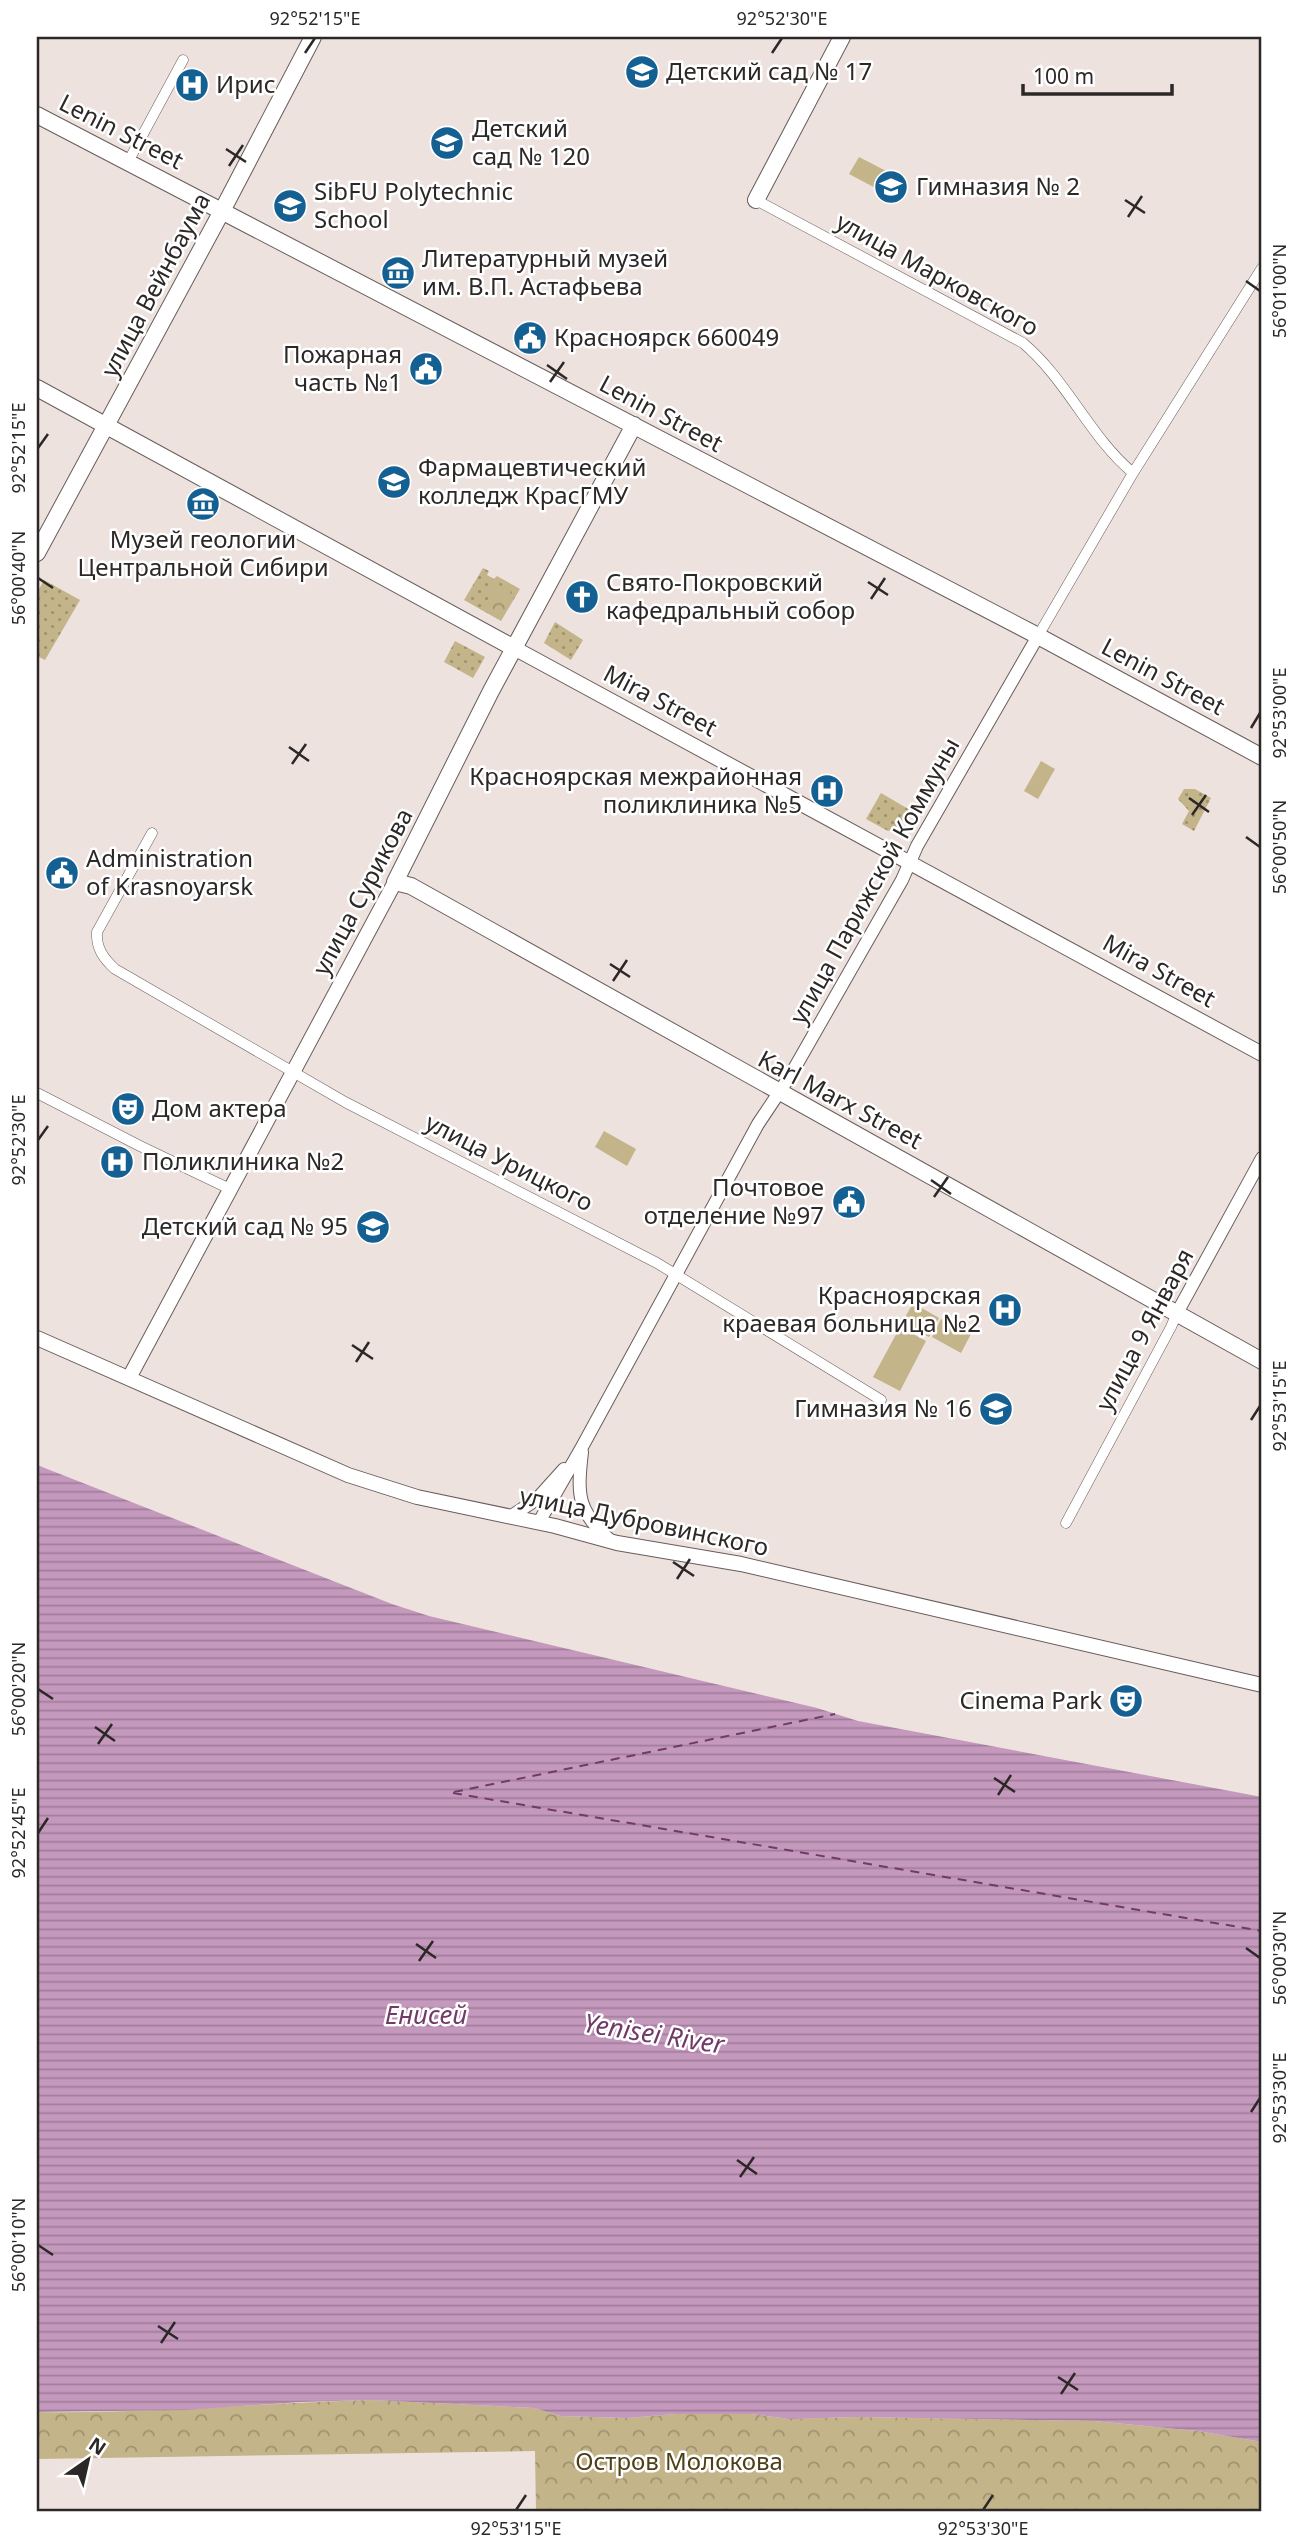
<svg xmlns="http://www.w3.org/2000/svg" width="1299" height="2548" viewBox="0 0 1299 2548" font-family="'Noto Sans',sans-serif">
<defs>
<pattern id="green-dots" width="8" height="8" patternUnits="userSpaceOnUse" patternTransform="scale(1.75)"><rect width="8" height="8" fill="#c3b489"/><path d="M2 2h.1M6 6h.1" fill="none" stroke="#9f9270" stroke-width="1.8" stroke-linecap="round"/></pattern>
<pattern id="forest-crowns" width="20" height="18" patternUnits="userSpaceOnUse" patternTransform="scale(1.75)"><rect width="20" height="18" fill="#c3b489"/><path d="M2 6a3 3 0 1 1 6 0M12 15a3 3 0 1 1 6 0" fill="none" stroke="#9f9270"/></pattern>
<pattern id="water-rules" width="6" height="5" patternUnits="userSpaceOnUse" patternTransform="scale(1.75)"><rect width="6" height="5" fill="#c599bd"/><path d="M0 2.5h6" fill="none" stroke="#a07d9a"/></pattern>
</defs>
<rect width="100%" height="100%" fill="#eee2df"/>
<path fill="url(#green-dots)" d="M 483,568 L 489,571 L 487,575 L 494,579 L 497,576 L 520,589 L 501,621 L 464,600 Z
M 44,580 L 80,600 L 45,660 L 37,656 L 37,593 Z
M 555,622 L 583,640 L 571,660 L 544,643 Z
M 455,641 L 485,657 L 473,678 L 444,662 Z
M 1184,789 L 1195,789 L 1211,798 L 1194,831 L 1182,824 L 1189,811 L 1178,799 Z
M 881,793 L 910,810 L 899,827 L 888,831 L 866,819 Z"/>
<path fill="url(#forest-crowns)" d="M 494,582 L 516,594 L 501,620 L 480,609 L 483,603 L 488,601 L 488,593 Z
M 370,2400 L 534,2408 L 561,2416 L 627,2418 L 676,2414 L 751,2414 L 790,2419 L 857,2417 L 1094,2421 L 1197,2431 L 1262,2442 L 1262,2511 L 536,2511 L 535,2451 L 37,2459 L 37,2412 C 148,2414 259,2403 370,2400 Z"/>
<path fill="#c3b489" d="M 859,157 L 892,174 L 883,192 L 849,174 Z
M 1041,761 L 1055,769 L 1038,799 L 1024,791 Z
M 604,1131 L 636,1149 L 627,1166 L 595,1147 Z
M 913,1303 L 939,1318 L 929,1337 L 902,1323 Z
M 941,1319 L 971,1334 L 961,1353 L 932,1337 Z
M 900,1327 L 926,1341 L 900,1391 L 873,1377 Z"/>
<path fill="url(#water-rules)" d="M 37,1465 L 392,1604 L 429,1616 L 817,1708 L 858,1721 L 1262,1797 L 1262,2442 L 1197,2431 L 1094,2421 L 857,2417 L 790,2419 L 751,2414 L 676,2414 L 627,2418 L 561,2416 L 534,2408 L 370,2400 L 301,2402 L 185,2410 L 37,2412 Z"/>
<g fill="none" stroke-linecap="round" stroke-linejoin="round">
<path stroke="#723a69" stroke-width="2" stroke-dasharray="9 7" stroke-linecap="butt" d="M 454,1792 L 835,1714
M 453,1793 L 1262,1931"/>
<g stroke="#675d5b" stroke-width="11">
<path id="minor" d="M 128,162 L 183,60
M 756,200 L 1023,343 C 1067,380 1089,436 1133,473
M 1038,636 L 1133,473 L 1262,268
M 152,833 L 97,932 C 96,948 103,958 115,969 L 345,1102 L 657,1263 L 881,1400
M 37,1093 L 140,1146 L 230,1189
M 1066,1523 L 1171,1327 L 1177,1313"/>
</g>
<g stroke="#675d5b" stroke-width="14">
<path id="tertiary" d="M 1177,1313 L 1262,1158
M 582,1452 C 577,1496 577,1511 612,1542
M 510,1517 L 537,1499 L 564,1469
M 539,1522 L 582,1447 L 758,1124 L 790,1076 L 902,880 L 917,846 L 1038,636"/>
</g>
<g stroke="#675d5b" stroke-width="16">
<path id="secondary" d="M 514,648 L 1262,1054
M 37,1338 L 348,1475 L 417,1497 L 555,1526 L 617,1543 L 741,1564 L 1262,1685
M 129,1378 L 395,882"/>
</g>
<g stroke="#675d5b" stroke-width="18">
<path id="primary" d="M 37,115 L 1038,636 L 1262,757
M 756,200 L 842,37
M 37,388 L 514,648
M 634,425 L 491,691 L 395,882 L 411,886 C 694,1045 978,1203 1262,1361"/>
</g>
<g stroke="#675d5b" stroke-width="18">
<path id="trunk" d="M 37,553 L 222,211 L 313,37"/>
</g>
<use href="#minor" stroke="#fff" stroke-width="10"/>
<use href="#tertiary" stroke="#fff" stroke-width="12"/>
<use href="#secondary" stroke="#fff" stroke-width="14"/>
<use href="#primary" stroke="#fff" stroke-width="16"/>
<use href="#trunk" stroke="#fff" stroke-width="16"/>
</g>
<path fill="none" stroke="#2c2827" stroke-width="2.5" d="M 305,53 L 315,38M 772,53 L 782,38M 226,149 L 246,162M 229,166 L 243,145M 1125,200 L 1145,213M 1128,217 L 1142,196M 1246,281 L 1260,291M 547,365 L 567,379M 550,382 L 564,362M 38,448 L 48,434M 38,578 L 53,588M 868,582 L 888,595M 871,599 L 885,578M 1251,728 L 1260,713M 289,747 L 309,761M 292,764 L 306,744M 1189,798 L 1209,812M 1192,815 L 1206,795M 1246,837 L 1260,847M 610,964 L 630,977M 613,981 L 627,960M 38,1140 L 48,1126M 931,1180 L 951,1194M 934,1197 L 948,1177M 352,1345 L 373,1359M 356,1362 L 369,1342M 1251,1420 L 1260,1406M 673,1562 L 694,1576M 677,1579 L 690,1559M 38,1689 L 53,1699M 95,1727 L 115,1741M 98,1744 L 112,1724M 994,1778 L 1015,1792M 998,1795 L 1011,1775M 38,1833 L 48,1818M 416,1944 L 436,1958M 1246,1948 L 1260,1958M 419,1961 L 433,1941M 1251,2112 L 1260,2098M 737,2160 L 757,2174M 740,2177 L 754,2157M 38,2245 L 53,2255M 158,2326 L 178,2339M 161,2343 L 175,2322M 1058,2377 L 1078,2390M 1061,2394 L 1075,2373M 516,2510 L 526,2495M 983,2510 L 993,2495"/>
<defs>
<g id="school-disc" transform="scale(1.75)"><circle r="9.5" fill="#156093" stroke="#fff"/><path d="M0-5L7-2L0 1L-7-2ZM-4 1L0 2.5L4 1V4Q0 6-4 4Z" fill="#fff"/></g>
<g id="hospital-disc" transform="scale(1.75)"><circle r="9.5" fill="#156093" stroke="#fff"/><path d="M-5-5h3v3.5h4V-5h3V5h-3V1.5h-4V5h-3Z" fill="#fff"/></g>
<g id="university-disc" transform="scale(1.75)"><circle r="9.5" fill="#156093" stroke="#fff"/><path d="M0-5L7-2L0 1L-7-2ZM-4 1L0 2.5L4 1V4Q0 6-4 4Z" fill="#fff"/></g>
<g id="museum-disc" transform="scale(1.75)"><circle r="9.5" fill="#156093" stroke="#fff"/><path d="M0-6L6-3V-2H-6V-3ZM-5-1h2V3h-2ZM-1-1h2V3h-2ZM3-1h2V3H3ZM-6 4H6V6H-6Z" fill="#fff"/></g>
<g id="civic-disc" transform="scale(1.75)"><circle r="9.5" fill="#156093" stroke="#fff"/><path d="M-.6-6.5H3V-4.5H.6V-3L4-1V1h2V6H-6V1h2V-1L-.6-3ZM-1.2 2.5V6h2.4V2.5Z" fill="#fff"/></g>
<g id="church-disc" transform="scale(1.75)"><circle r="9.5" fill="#156093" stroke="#fff"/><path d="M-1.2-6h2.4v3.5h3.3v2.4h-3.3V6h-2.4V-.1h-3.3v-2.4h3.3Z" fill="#fff"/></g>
<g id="theatre-disc" transform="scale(1.75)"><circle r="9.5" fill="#156093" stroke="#fff"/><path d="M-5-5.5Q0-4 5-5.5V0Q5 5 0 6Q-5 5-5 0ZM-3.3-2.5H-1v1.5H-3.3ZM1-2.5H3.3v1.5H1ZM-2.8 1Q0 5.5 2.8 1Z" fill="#fff"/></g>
</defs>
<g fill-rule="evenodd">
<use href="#school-disc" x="642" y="72"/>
<use href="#hospital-disc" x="192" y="85"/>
<use href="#school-disc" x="447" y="143"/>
<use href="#school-disc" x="891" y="187"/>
<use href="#university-disc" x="290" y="206"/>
<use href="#museum-disc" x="398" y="273"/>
<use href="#civic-disc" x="530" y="338"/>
<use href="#civic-disc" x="426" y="369"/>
<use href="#university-disc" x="394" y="482"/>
<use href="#museum-disc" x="203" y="504"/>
<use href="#church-disc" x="582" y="597"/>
<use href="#hospital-disc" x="827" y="791"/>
<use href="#civic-disc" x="62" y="873"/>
<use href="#theatre-disc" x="128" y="1109"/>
<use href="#hospital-disc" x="117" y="1162"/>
<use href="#civic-disc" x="849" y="1202"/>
<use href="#school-disc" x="373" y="1227"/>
<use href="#hospital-disc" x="1005" y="1310"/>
<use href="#school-disc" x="996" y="1409"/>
<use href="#theatre-disc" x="1126" y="1701"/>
</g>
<g text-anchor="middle" stroke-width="5" stroke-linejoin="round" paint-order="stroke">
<g font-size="24" fill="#2c2827" stroke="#fff" text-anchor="start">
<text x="666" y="80">Детский сад № 17</text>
<text x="216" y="93">Ирис</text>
<text x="472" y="137">Детский<tspan x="472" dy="28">сад № 120</tspan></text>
<text x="916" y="195">Гимназия № 2</text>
<text x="314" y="200">SibFU Polytechnic<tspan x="314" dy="28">School</tspan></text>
<text x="422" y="267">Литературный музей<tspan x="422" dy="28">им. В.П. Астафьева</tspan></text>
<text x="554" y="346">Красноярск 660049</text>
<text x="402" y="363" text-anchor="end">Пожарная<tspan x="402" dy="28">часть №1</tspan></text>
<text x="418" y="476">Фармацевтический<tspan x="418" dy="28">колледж КрасГМУ</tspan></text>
<text x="203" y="548" text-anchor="middle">Музей геологии<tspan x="203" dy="28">Центральной Сибири</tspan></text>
<text x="606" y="591">Свято-Покровский<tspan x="606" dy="28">кафедральный собор</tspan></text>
<text x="802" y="785" text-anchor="end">Красноярская межрайонная<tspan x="802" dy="28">поликлиника №5</tspan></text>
<text x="86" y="867">Administration<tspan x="86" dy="28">of Krasnoyarsk</tspan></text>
<text x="152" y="1117">Дом актера</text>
<text x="142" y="1170">Поликлиника №2</text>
<text x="824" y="1196" text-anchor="end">Почтовое<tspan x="824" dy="28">отделение №97</tspan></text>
<text x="348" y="1235" text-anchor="end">Детский сад № 95</text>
<text x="981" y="1304" text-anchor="end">Красноярская<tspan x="981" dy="28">краевая больница №2</tspan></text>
<text x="972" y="1417" text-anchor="end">Гимназия № 16</text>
<text x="1102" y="1709" text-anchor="end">Cinema Park</text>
</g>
<g font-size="24" fill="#2c2827" stroke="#fff">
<text transform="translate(121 132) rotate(27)" y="8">Lenin Street</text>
<text transform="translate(937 275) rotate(29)" y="8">улица Марковского</text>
<text transform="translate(156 285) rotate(-62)" y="8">улица Вейнбаума</text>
<text transform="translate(661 414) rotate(28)" y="8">Lenin Street</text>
<text transform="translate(1163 677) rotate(28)" y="8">Lenin Street</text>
<text transform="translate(660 701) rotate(28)" y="8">Mira Street</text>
<text transform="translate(875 881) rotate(-61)" y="8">улица Парижской Коммуны</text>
<text transform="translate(363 892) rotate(-62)" y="8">улица Сурикова</text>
<text transform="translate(1159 971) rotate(29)" y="8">Mira Street</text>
<text transform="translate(840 1100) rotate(28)" y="8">Karl Marx Street</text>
<text transform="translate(509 1163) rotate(27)" y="8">улица Урицкого</text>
<text transform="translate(1145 1330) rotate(-62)" y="8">улица 9 Января</text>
<text transform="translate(644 1522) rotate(12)" y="8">улица Дубровинского</text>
</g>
<g font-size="24" fill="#4d3f17" stroke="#fff">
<text x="679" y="2470">Остров Молокова</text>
</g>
<g font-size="26" font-style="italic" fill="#723a69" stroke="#fff">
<text x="426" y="2024">Енисей</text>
<text transform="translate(654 2034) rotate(9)" y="9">Yenisei River</text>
</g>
</g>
<rect width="1299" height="2548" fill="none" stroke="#ffffff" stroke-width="77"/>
<g transform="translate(88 2460) rotate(34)" stroke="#ffffff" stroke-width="5" paint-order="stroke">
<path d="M0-5L12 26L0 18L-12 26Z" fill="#2c2827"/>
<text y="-10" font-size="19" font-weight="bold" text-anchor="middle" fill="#2c2827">N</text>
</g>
<path d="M1023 84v10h149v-10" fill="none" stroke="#2c2827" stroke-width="3.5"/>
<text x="1033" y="84" font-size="21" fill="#2c2827" stroke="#ffffff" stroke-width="5" paint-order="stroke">100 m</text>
<rect x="38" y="38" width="1222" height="2472" fill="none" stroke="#2c2827" stroke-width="2.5"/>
<g font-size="18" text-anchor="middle" fill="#2c2827">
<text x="315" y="25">92°52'15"E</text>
<text x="782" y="25">92°52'30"E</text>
<text transform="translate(1280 291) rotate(-90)" y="6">56°01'00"N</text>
<text transform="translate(19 448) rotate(-90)" y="6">92°52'15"E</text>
<text transform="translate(19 578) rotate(-90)" y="6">56°00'40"N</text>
<text transform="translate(1280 713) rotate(-90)" y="6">92°53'00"E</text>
<text transform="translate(1280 847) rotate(-90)" y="6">56°00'50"N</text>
<text transform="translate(19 1140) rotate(-90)" y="6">92°52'30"E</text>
<text transform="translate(1280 1406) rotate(-90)" y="6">92°53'15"E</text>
<text transform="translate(19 1689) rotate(-90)" y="6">56°00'20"N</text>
<text transform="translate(19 1833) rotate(-90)" y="6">92°52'45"E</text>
<text transform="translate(1280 1958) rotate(-90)" y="6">56°00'30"N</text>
<text transform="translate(1280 2098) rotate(-90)" y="6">92°53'30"E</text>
<text transform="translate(19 2245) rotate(-90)" y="6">56°00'10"N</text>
<text x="516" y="2535">92°53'15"E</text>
<text x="983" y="2535">92°53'30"E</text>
</g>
</svg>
